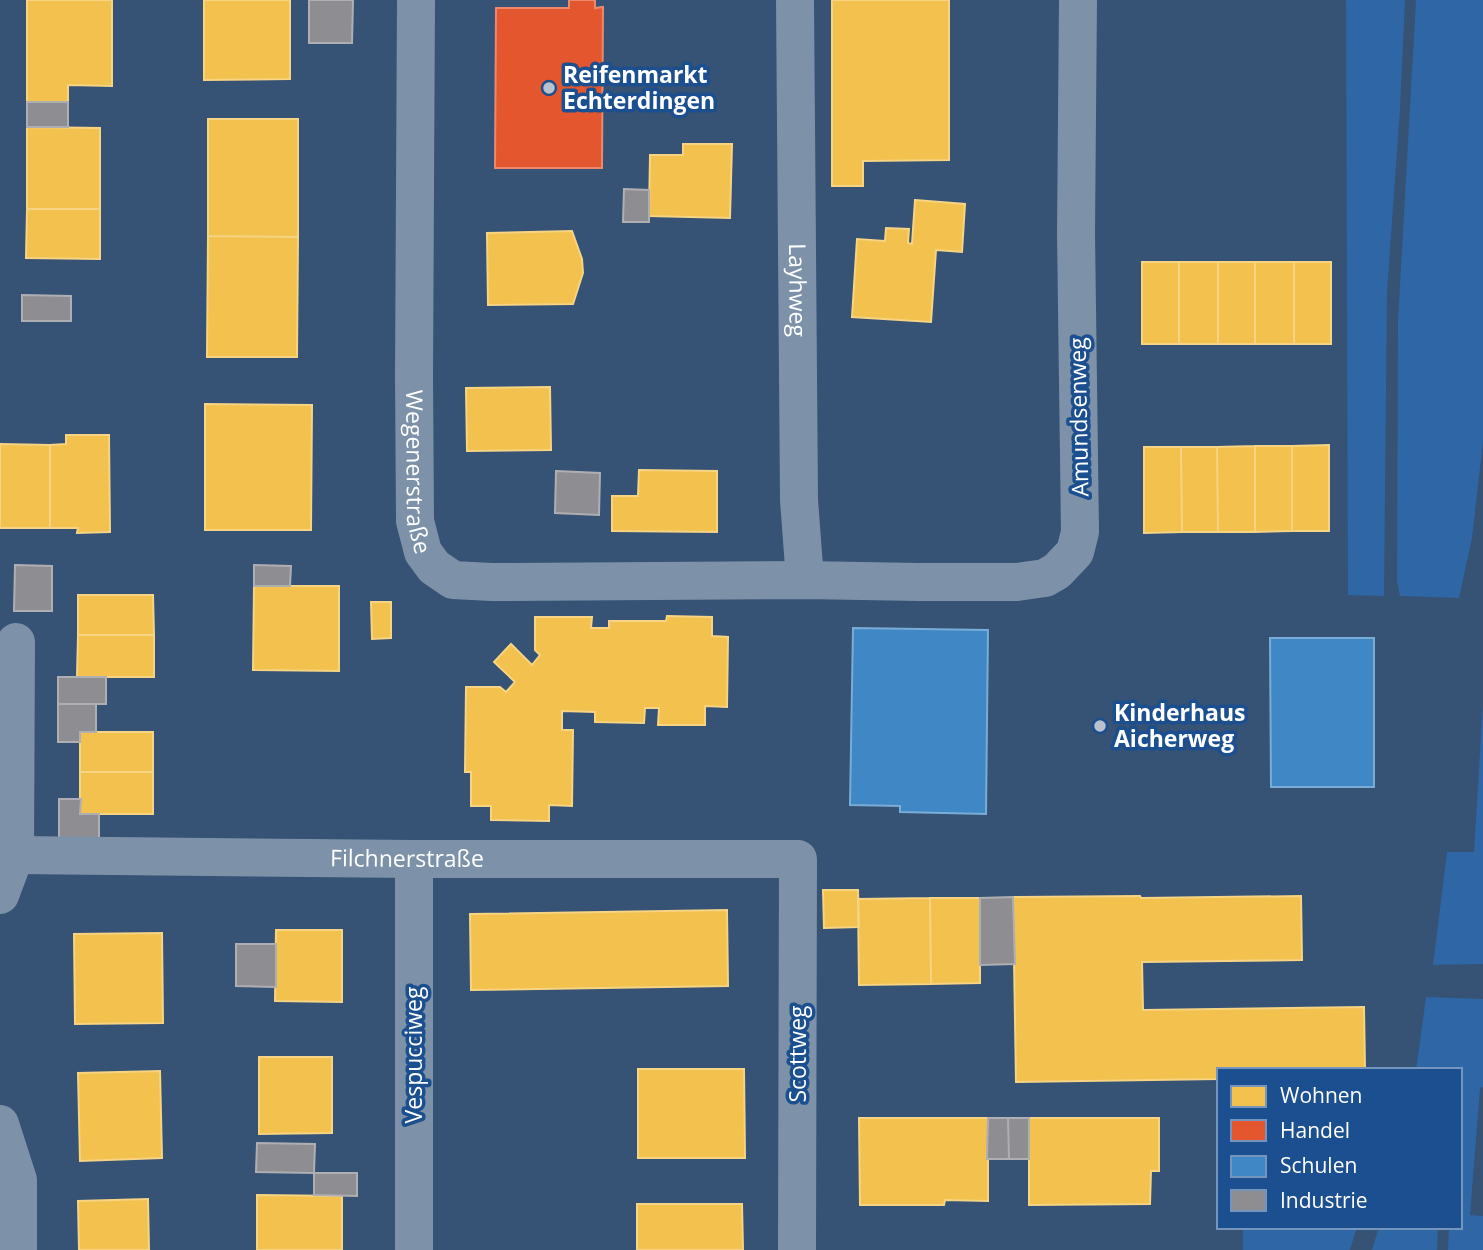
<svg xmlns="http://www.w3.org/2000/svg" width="1483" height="1250" viewBox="0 0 1483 1250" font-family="'Open Sans',sans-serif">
<rect width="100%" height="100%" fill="#365274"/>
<path fill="#2f66a5" d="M 1346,0 L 1405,0 L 1400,109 L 1387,292 L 1384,596 L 1348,595 Z
M 1416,0 L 1483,0 L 1483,442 L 1472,538 L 1459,598 L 1400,596 L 1397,581 L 1398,321 Z
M 1483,702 L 1483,964 L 1433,965 L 1447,852 L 1474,852 Z
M 1426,997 L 1483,999 L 1483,1087 L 1480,1088 L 1470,1215 L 1483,1216 L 1483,1250 L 1448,1250 L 1449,1227 L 1460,1227 L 1460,1070 L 1416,1070 Z
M 1243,1227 L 1357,1227 L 1350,1250 L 1243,1250 Z
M 1379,1227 L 1438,1227 L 1437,1250 L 1372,1250 Z"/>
<path fill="#f2c14e" stroke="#f6d483" stroke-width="2" d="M 27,0 L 112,0 L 112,86 L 68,85 L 68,102 L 27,102 Z
M 204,0 L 290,0 L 290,79 L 204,80 Z
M 832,0 L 949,0 L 949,160 L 863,161 L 863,186 L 832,186 Z
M 208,119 L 298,119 L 298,237 L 208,236 Z
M 27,127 L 100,128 L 100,209 L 27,209 Z
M 683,144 L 732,144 L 730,218 L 649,216 L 650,155 L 683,155 Z
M 915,200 L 965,204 L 962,252 L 936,250 L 931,322 L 852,317 L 857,239 L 885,241 L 886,228 L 909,229 L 908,243 L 912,244 Z
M 27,209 L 100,209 L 100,259 L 26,258 Z
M 572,231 L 582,259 L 583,273 L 573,304 L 488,305 L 487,233 Z
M 208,236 L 298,237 L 297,357 L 207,357 Z
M 1142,262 L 1179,262 L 1179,344 L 1142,344 Z
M 1179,262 L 1218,262 L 1218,344 L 1179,344 Z
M 1218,262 L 1255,262 L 1255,344 L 1218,344 Z
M 1255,262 L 1294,262 L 1294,344 L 1255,344 Z
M 1294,262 L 1331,262 L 1331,344 L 1294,344 Z
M 550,387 L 551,450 L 467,451 L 466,388 Z
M 205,404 L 312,405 L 311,530 L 205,530 Z
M 66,435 L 109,435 L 110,532 L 77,533 L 78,528 L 50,528 L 50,445 L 66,444 Z
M 0,444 L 50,445 L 50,528 L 0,528 Z
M 1329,445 L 1329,531 L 1292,531 L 1292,446 Z
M 1255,446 L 1292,446 L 1292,531 L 1255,532 Z
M 1255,446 L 1255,532 L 1218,532 L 1217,447 Z
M 1144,447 L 1181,447 L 1182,532 L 1144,533 Z
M 1181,447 L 1217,447 L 1218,532 L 1182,532 Z
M 639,470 L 717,471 L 717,532 L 612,531 L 612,496 L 638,496 Z
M 254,586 L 339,586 L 339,671 L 253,670 Z
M 78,595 L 153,595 L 154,635 L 78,635 Z
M 371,602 L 391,602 L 391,638 L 372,639 Z
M 667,616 L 712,617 L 712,636 L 728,637 L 727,707 L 705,706 L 705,725 L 658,725 L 659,708 L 645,708 L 644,723 L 595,722 L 595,712 L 562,711 L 562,730 L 573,730 L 572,806 L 549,805 L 549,821 L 491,820 L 491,806 L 471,806 L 471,772 L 465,772 L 466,687 L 500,687 L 506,692 L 515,682 L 494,662 L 511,644 L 532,665 L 540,655 L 535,650 L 535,617 L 592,617 L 591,628 L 609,628 L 609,621 L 666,621 Z
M 78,635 L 154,635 L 154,677 L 77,677 Z
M 80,732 L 153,732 L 153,772 L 80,772 Z
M 80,772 L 153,772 L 153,814 L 80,814 Z
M 823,890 L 858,890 L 859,927 L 824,928 Z
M 1140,896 L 1141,898 L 1301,896 L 1302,960 L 1142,962 L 1143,1010 L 1364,1007 L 1365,1070 L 1219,1070 L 1219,1079 L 1016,1082 L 1013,897 Z
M 930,898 L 931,984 L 859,985 L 858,899 Z
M 930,898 L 980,898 L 980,983 L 931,984 Z
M 727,910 L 728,986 L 471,990 L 470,914 Z
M 276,930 L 342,930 L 342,1002 L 275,1001 Z
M 162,933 L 163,1023 L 75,1024 L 74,934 Z
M 259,1057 L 332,1057 L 332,1133 L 259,1134 Z
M 638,1069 L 744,1069 L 745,1158 L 638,1158 Z
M 160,1071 L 162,1158 L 80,1161 L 78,1073 Z
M 859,1118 L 988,1118 L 988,1201 L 945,1200 L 944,1205 L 860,1205 Z
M 1029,1118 L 1159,1118 L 1159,1171 L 1151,1171 L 1150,1204 L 1029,1205 Z
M 257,1195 L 342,1196 L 342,1250 L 257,1250 Z
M 148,1199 L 149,1250 L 79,1250 L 78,1201 Z
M 637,1204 L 742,1204 L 743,1250 L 637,1250 Z"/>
<path fill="#e4572e" stroke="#ec896d" stroke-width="2" d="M 569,0 L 595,0 L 595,8 L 603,7 L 602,168 L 495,168 L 496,8 L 569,8 Z"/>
<path fill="#3f88c5" stroke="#79acd6" stroke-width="2" d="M 853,628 L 988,630 L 986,814 L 900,812 L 900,806 L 850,805 Z
M 1270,638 L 1374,638 L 1374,787 L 1271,787 Z"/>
<path fill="#8d8d92" stroke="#afafb3" stroke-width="2" d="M 309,0 L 353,0 L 352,43 L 309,43 Z
M 27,102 L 68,102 L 68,127 L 27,127 Z
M 624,189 L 649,190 L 649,222 L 623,222 Z
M 22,295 L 71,296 L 71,321 L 22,321 Z
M 556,471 L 600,473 L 599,515 L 555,513 Z
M 15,565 L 52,566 L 52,611 L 14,611 Z
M 254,565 L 291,566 L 290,586 L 254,586 Z
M 58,677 L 106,677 L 106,704 L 58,704 Z
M 58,704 L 96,704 L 96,732 L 80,732 L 80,742 L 58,742 Z
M 59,799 L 81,799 L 80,814 L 99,814 L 99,838 L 59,838 Z
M 1013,897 L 1015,964 L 980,965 L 980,898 Z
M 236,944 L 276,944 L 276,987 L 236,986 Z
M 988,1118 L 1008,1118 L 1009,1159 L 987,1159 Z
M 1008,1118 L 1029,1118 L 1029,1159 L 1009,1159 Z
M 257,1143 L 315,1144 L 314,1173 L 256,1172 Z
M 314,1173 L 357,1173 L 357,1196 L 314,1195 Z"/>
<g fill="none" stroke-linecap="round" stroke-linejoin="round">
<g stroke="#7d92a8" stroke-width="38">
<path id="s1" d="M 416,0 L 414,376 L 415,521 L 423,552 L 434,567 L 453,580 L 492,582 L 805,580 L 919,582 L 1017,582 L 1045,578 L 1057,571 L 1075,552 L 1080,532 L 1076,233 L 1078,0"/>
<path id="s2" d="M 795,0 L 799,500 L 805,580"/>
<path id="s3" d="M 15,855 L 414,859 L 798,859 L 797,1250"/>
<path d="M 414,859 L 414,1250"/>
<path d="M 0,895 L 15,855 L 16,642"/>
<path d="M 0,1124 L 18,1180 L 18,1250"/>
</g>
</g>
<g fill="#b9c2ce" stroke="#1b4f8f" stroke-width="2.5">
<circle cx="549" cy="88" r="7"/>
<circle cx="1100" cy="726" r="7"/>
</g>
<g text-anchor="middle" stroke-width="7" stroke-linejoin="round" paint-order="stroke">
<g font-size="23" font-weight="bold" fill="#fff" stroke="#1b4f8f" text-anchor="start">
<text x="563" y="83">Reifenmarkt<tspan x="563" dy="26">Echterdingen</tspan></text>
<text x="1114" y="721">Kinderhaus<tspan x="1114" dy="26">Aicherweg</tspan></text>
</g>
<g font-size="23" fill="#fff" stroke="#1b4f8f">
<text dy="8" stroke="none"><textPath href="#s2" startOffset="290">Layhweg</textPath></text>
<text transform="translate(1079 417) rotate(-91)" y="8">Amundsenweg</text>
<text dy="8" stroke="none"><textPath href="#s1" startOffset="472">Wegenerstraße</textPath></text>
<text dy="8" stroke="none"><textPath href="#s3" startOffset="392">Filchnerstraße</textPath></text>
<text transform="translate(798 1054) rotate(-90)" y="8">Scottweg</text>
<text transform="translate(414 1055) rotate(-90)" y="8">Vespucciweg</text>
</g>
</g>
<rect x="1217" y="1068" width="245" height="161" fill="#1b4f8f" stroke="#7695bc" stroke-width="2"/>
<rect x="1231" y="1086" width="35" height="21" fill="#f2c14e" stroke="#7695bc" stroke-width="2"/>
<text x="1280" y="1103" font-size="21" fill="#ffffff">Wohnen</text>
<rect x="1231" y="1120" width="35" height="21" fill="#e4572e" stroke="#7695bc" stroke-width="2"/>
<text x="1280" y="1138" font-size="21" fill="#ffffff">Handel</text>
<rect x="1231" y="1156" width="35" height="21" fill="#3f88c5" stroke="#7695bc" stroke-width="2"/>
<text x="1280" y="1173" font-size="21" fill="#ffffff">Schulen</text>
<rect x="1231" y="1190" width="35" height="21" fill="#8d8d92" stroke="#7695bc" stroke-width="2"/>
<text x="1280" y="1208" font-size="21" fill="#ffffff">Industrie</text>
</svg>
